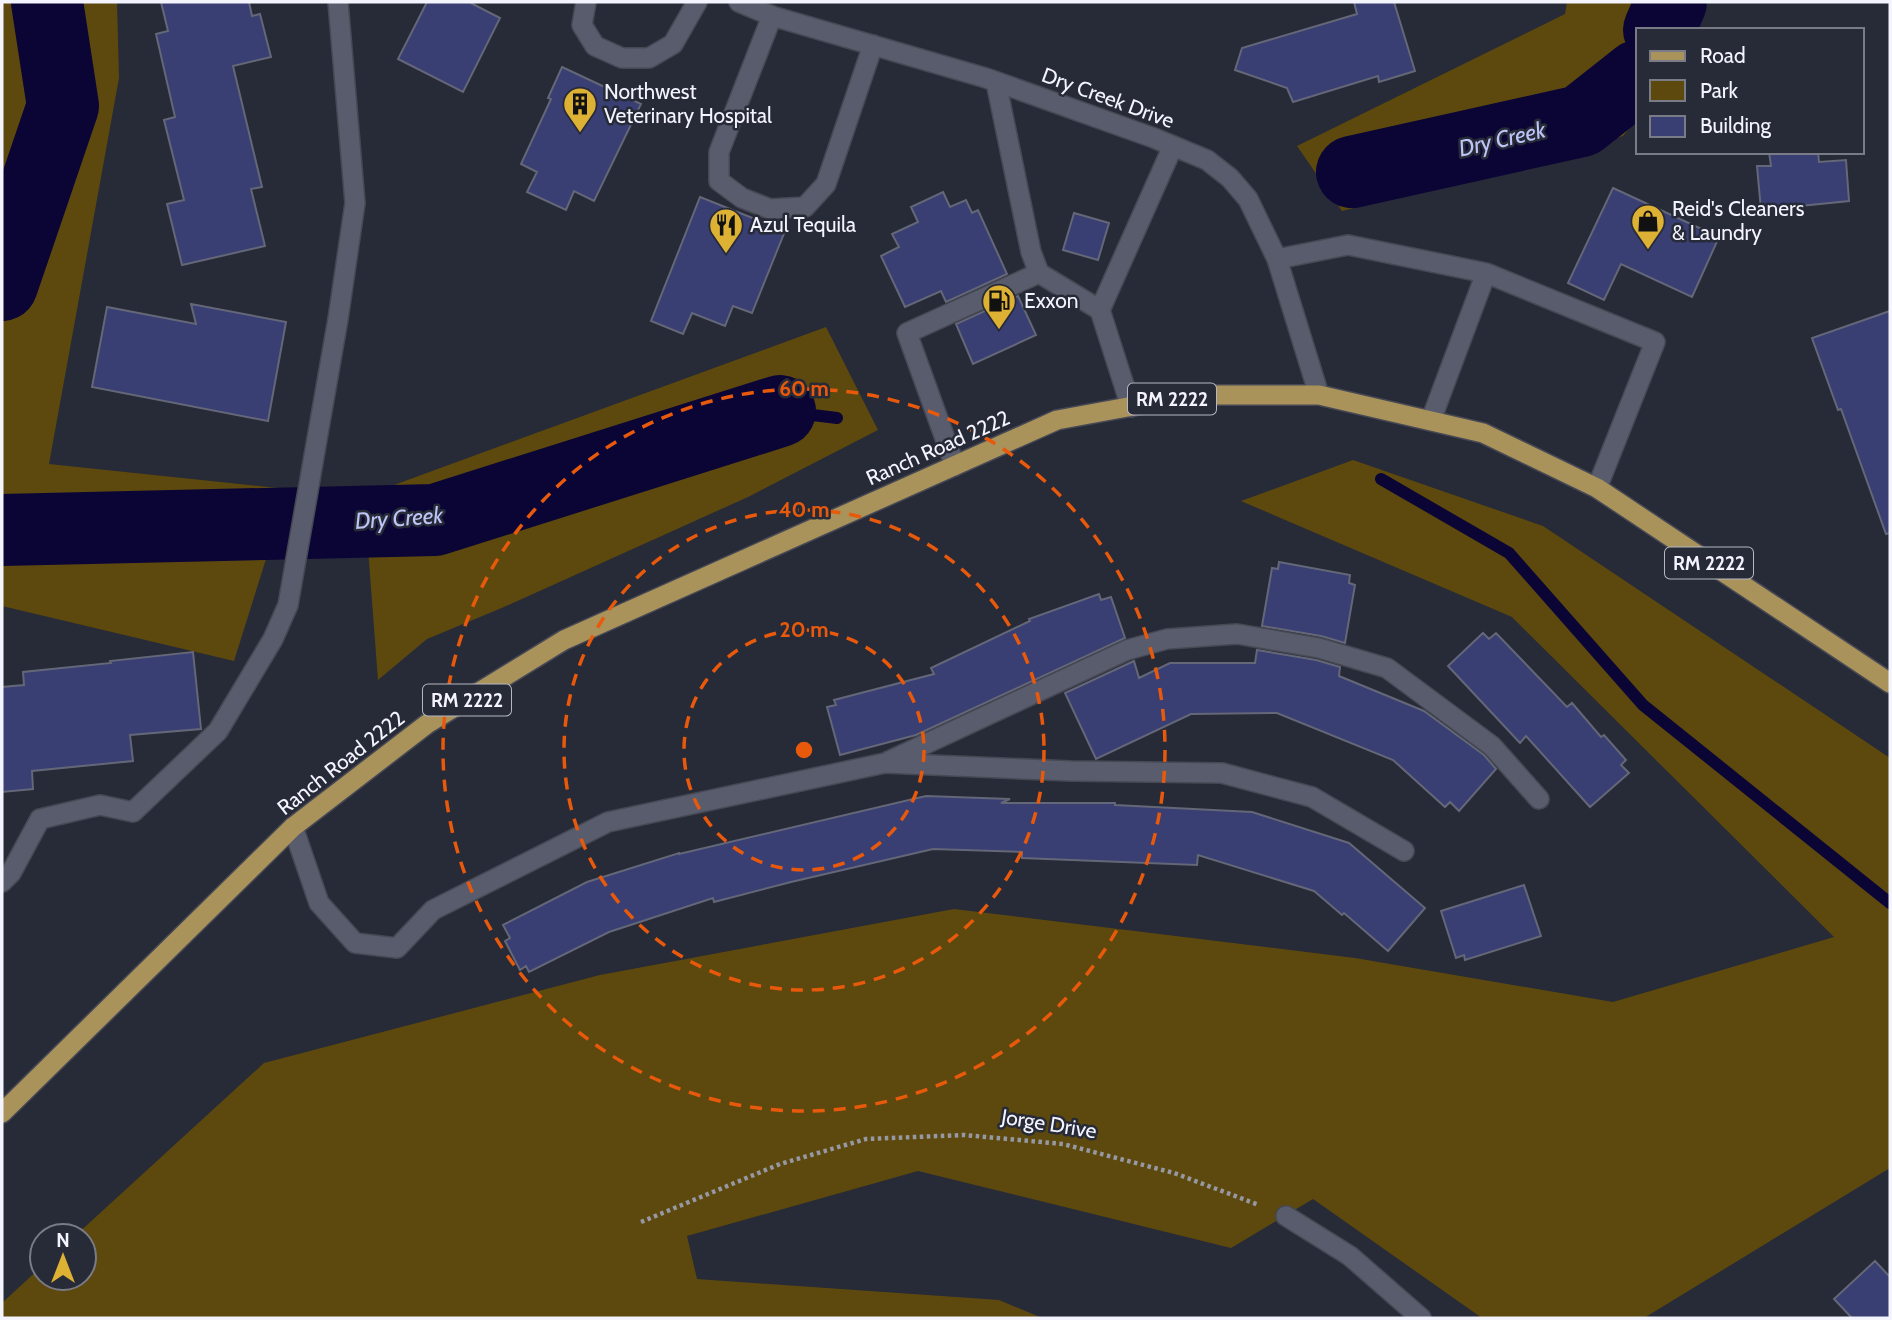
<svg xmlns="http://www.w3.org/2000/svg" width="1892" height="1320" viewBox="0 0 1892 1320" font-family="Cabin,sans-serif">
<rect width="100%" height="100%" fill="#272a37"/>
<path fill="#5d490e" d="M 2,2 L 117,2 L 119,78 L 49,464 L 288,489 L 234,661 L 2,606 Z
M 1567,2 L 1700,2 L 1692,30 L 1638,30 L 1638,117 L 1623,136 L 1342,211 L 1297,146 L 1565,14 Z
M 826,327 L 878,430 L 748,497 L 504,607 L 427,639 L 378,680 L 364,496 Z
M 1353,460 L 1543,526 L 1890,758 L 1890,1168 L 1644,1318 L 1482,1318 L 1313,1199 L 1231,1248 L 918,1171 L 687,1236 L 697,1279 L 999,1300 L 1042,1318 L 2,1318 L 2,1303 L 42,1266 L 42,1278 L 84,1278 L 84,1236 L 75,1236 L 264,1063 L 600,975 L 954,909 L 1355,958 L 1613,1002 L 1834,937 L 1512,617 L 1241,501 Z"/>
<g fill="none" stroke-linecap="round" stroke-linejoin="round">
<path stroke="#0b0536" stroke-width="12" d="M 780,411 L 837,418
M 1381,479 L 1509,553 L 1643,705 L 1890,903"/>
<path stroke="#0b0536" stroke-width="72" d="M 1659,30 L 1671,2
M 1352,172 L 1581,121 L 1638,76
M 2,285 L 63,106 L 47,2
M 2,530 L 435,520 L 780,411"/>
</g>
<path fill="#393e73" stroke="#646777" stroke-width="2" d="M 161,2 L 249,2 L 252,16 L 260,14 L 271,57 L 233,66 L 262,187 L 251,189 L 265,246 L 182,265 L 167,204 L 184,200 L 164,120 L 175,117 L 156,34 L 168,31 Z
M 427,2 L 469,2 L 500,18 L 463,92 L 398,59 Z
M 1354,2 L 1394,2 L 1415,71 L 1379,82 L 1378,76 L 1293,102 L 1287,88 L 1235,70 L 1242,48 L 1357,14 Z
M 562,67 L 641,104 L 594,201 L 574,191 L 566,210 L 527,192 L 537,172 L 521,164 L 551,99 L 548,98 Z
M 1769,152 L 1818,152 L 1819,162 L 1846,160 L 1849,201 L 1761,210 L 1757,166 L 1771,166 Z
M 1613,188 L 1719,237 L 1692,297 L 1621,264 L 1604,300 L 1568,283 Z
M 943,192 L 950,207 L 966,200 L 972,213 L 978,210 L 1007,274 L 946,302 L 941,291 L 905,307 L 881,256 L 899,247 L 892,234 L 918,222 L 911,207 Z
M 700,197 L 785,231 L 752,313 L 733,306 L 725,326 L 692,313 L 683,334 L 651,321 Z
M 1074,213 L 1109,223 L 1098,260 L 1063,250 Z
M 1018,296 L 1036,335 L 973,364 L 956,324 Z
M 191,304 L 286,322 L 268,421 L 92,387 L 107,307 L 196,324 Z
M 1890,311 L 1890,533 L 1886,534 L 1841,409 L 1838,410 L 1812,338 Z
M 1279,562 L 1350,575 L 1349,583 L 1355,585 L 1345,643 L 1321,636 L 1262,626 L 1272,568 L 1278,569 Z
M 1099,594 L 1101,600 L 1111,597 L 1125,638 L 916,735 L 840,755 L 827,707 L 836,705 L 834,700 L 934,674 L 931,668 L 1030,621 L 1029,619 Z
M 1483,633 L 1489,639 L 1496,633 L 1567,707 L 1572,703 L 1601,737 L 1604,735 L 1626,760 L 1621,765 L 1629,773 L 1590,807 L 1526,736 L 1520,743 L 1448,666 Z
M 1257,650 L 1316,660 L 1340,667 L 1339,676 L 1424,711 L 1484,755 L 1496,769 L 1459,811 L 1450,802 L 1445,807 L 1393,760 L 1277,713 L 1191,714 L 1096,759 L 1065,693 L 1134,661 L 1139,678 L 1170,663 L 1255,663 Z
M 193,652 L 201,729 L 130,735 L 133,761 L 32,771 L 33,789 L 2,792 L 2,687 L 24,685 L 23,672 L 111,663 L 110,661 Z
M 926,796 L 1010,799 L 1001,803 L 1115,803 L 1115,805 L 1252,812 L 1349,843 L 1425,908 L 1388,951 L 1344,913 L 1342,915 L 1314,891 L 1198,855 L 1197,865 L 1022,858 L 1022,852 L 933,849 L 791,882 L 714,902 L 713,898 L 609,932 L 529,972 L 526,966 L 520,970 L 505,941 L 510,938 L 503,925 L 587,882 L 679,853 L 679,854 Z
M 1524,885 L 1541,936 L 1465,960 L 1464,955 L 1456,958 L 1441,911 Z
M 1875,1261 L 1890,1277 L 1890,1318 L 1852,1318 L 1834,1299 Z"/>
<g fill="none" stroke-linecap="round" stroke-linejoin="round">
<g stroke="#464854" stroke-width="22">
<path id="service" d="M 586,2 L 582,25 L 595,46 L 622,58 L 649,58 L 673,44 L 697,2
M 772,16 L 719,152 L 719,181 L 742,198 L 770,209 L 805,207 L 826,184 L 873,45
M 1277,259 L 1348,245 L 1486,273
M 1039,273 L 1100,310
M 1131,407 L 1100,310 L 1173,146
M 1431,420 L 1486,273 L 1655,342 L 1597,488
M 955,466 L 907,333 L 1039,273 L 1031,252 L 996,82
M 889,761 L 1127,650 L 1167,639 L 1237,634 L 1319,648 L 1387,668 L 1492,746 L 1539,799
M 293,827 L 319,903 L 355,943 L 397,948 L 433,910 L 608,822 L 885,763 L 1071,771 L 1222,773 L 1312,797 L 1404,851
M 2,882 L 11,873 L 40,819 L 100,805 L 133,812 L 218,731 L 273,639 L 288,605 L 338,319 L 355,203 L 338,2"/>
</g>
<g stroke="#464854" stroke-width="22">
<path id="minor" d="M 1286,1216 L 1350,1256 L 1421,1318"/>
</g>
<g stroke="#464854" stroke-width="22">
<path id="tertiary" d="M 739,2 L 772,16 L 986,78 L 1154,138 L 1207,160 L 1230,178 L 1248,199 L 1277,259 L 1319,395"/>
</g>
<g stroke="#464854" stroke-width="22">
<path id="primary" d="M 2,1113 L 293,827 L 427,724 L 564,640 L 1057,420 L 1193,395 L 1319,395 L 1483,433 L 1597,488 L 1890,683"/>
</g>
<path stroke="#9698a3" stroke-width="4.5" stroke-dasharray="3.5 3.5" stroke-linecap="butt" d="M 641,1222 L 780,1164 L 866,1139 L 964,1135 L 1063,1144 L 1174,1173 L 1259,1205"/>
<use href="#service" stroke="#595c6c" stroke-width="19"/>
<use href="#minor" stroke="#595c6c" stroke-width="19"/>
<use href="#tertiary" stroke="#595c6c" stroke-width="19"/>
<use href="#primary" stroke="#a9935a" stroke-width="19"/>
</g>
<g fill="none" stroke="#e8590c" stroke-width="3.5" stroke-dasharray="12 9">
<circle cx="804" cy="750" r="120"/>
<circle cx="804" cy="750" r="240"/>
<circle cx="804" cy="750" r="361"/>
</g>
<defs>
<g id="building-pin" transform="scale(1.75)"><path d="M0 17L-7.5 6A9.5 9.5 0 1 1 7.5 6Z" fill="#ddb133" stroke="#272a37"/><path d="M-4-6H4V6H1V3H-1V6H-4ZM-2.5-4.3h1.7v1.8h-1.7ZM.8-4.3h1.7v1.8H.8ZM-2.5-1h1.7V.8h-1.7ZM.8-1h1.7V.8H.8Z" fill="#111"/></g>
<g id="shop-pin" transform="scale(1.75)"><path d="M0 17L-7.5 6A9.5 9.5 0 1 1 7.5 6Z" fill="#ddb133" stroke="#272a37"/><path d="M-5-2.5h2.3a2.7 3.5 0 0 1 5.4 0H5L5.5 6h-11ZM-1.5-2.5h3a1.5 2.3 0 0 0-3 0Z" fill="#111"/></g>
<g id="restaurant-pin" transform="scale(1.75)"><path d="M0 17L-7.5 6A9.5 9.5 0 1 1 7.5 6Z" fill="#ddb133" stroke="#272a37"/><path d="M-5-6h1v4h1v-4h1v4h1v-4h1v5L-1.5 .5V6h-2V.5L-5-1ZM5-6V6H3V1.5H1.5Q1.5-4 5-6Z" fill="#111"/></g>
<g id="fuel-pin" transform="scale(1.75)"><path d="M0 17L-7.5 6A9.5 9.5 0 1 1 7.5 6Z" fill="#ddb133" stroke="#272a37"/><path d="M-5.5-6h7V0h2V4h1.3V-2.5L3-4.5l.8-.8L6-3V5H2.5V1h-1V6h-7ZM-4.2-4.7v3.2H.2V-4.7Z" fill="#111"/></g>
</defs>
<g fill-rule="evenodd">
<use href="#building-pin" x="580" y="104"/>
<use href="#shop-pin" x="1648" y="221"/>
<use href="#restaurant-pin" x="726" y="225"/>
<use href="#fuel-pin" x="999" y="301"/>
</g>
<g text-anchor="middle" stroke-width="5" stroke-linejoin="round" paint-order="stroke">
<g fill="#272a37" stroke="#b6b7c2" stroke-width="2">
<rect x="1128" y="383.5" width="88" height="31" rx="5"/>
<rect x="1665" y="547.5" width="88" height="31" rx="5"/>
<rect x="423" y="684.5" width="88" height="31" rx="5"/>
</g>
<g font-size="19" font-weight="bold" fill="#f3f4fe">
<text x="1172" y="406">RM 2222</text>
<text x="1709" y="570">RM 2222</text>
<text x="467" y="707">RM 2222</text>
</g>
<g font-size="21" fill="#f3f4fe" stroke="#272a37" text-anchor="start">
<text x="604" y="99">Northwest<tspan x="604" dy="24">Veterinary Hospital</tspan></text>
<text x="1672" y="216">Reid's Cleaners<tspan x="1672" dy="24">&amp; Laundry</tspan></text>
<text x="750" y="232">Azul Tequila</text>
<text x="1024" y="308">Exxon</text>
</g>
<g font-size="21" fill="#f3f4fe" stroke="#272a37">
<text transform="translate(1108 98) rotate(20)" y="7">Dry Creek Drive</text>
<text transform="translate(938 448) rotate(-24)" y="7">Ranch Road 2222</text>
<text transform="translate(341 763) rotate(-38)" y="7">Ranch Road 2222</text>
<text transform="translate(1049 1124) rotate(9)" y="7">Jorge Drive</text>
</g>
<g font-size="23" font-style="italic" fill="#bdc5f8" stroke="#272a37">
<text transform="translate(1502 139) rotate(-13)" y="8">Dry Creek</text>
<text transform="translate(399 518) rotate(-4)" y="8">Dry Creek</text>
</g>
</g>
<circle cx="804" cy="750" r="10" fill="#e8590c" stroke="#272a37" stroke-width="3.5"/>
<g font-size="21" text-anchor="middle" font-weight="bold" fill="#e8590c" stroke="#272a37" stroke-width="5" stroke-linejoin="round" paint-order="stroke">
<text x="804" y="396">60 m</text>
<text x="804" y="517">40 m</text>
<text x="804" y="637">20 m</text>
</g>
<rect width="1892" height="1320" fill="none" stroke="#f3f4fe" stroke-width="7"/>
<rect x="1636" y="28" width="228" height="126" fill="#272a37" stroke="#797b87" stroke-width="2"/>
<rect x="1650" y="51" width="35" height="10" fill="#a9935a" stroke="#797b87" stroke-width="2"/>
<text x="1700" y="63" font-size="21" fill="#f3f4fe">Road</text>
<rect x="1650" y="80" width="35" height="21" fill="#5d490e" stroke="#797b87" stroke-width="2"/>
<text x="1700" y="98" font-size="21" fill="#f3f4fe">Park</text>
<rect x="1650" y="116" width="35" height="21" fill="#393e73" stroke="#797b87" stroke-width="2"/>
<text x="1700" y="133" font-size="21" fill="#f3f4fe">Building</text>
<g transform="translate(63 1257)"><circle r="33" fill="#272a37" stroke="#797b87" stroke-width="2"/>
<path d="M0-5L12 26L0 18L-12 26Z" fill="#ddb133"/>
<text y="-10" font-size="19" font-weight="bold" text-anchor="middle" fill="#f3f4fe">N</text>
</g>
</svg>
